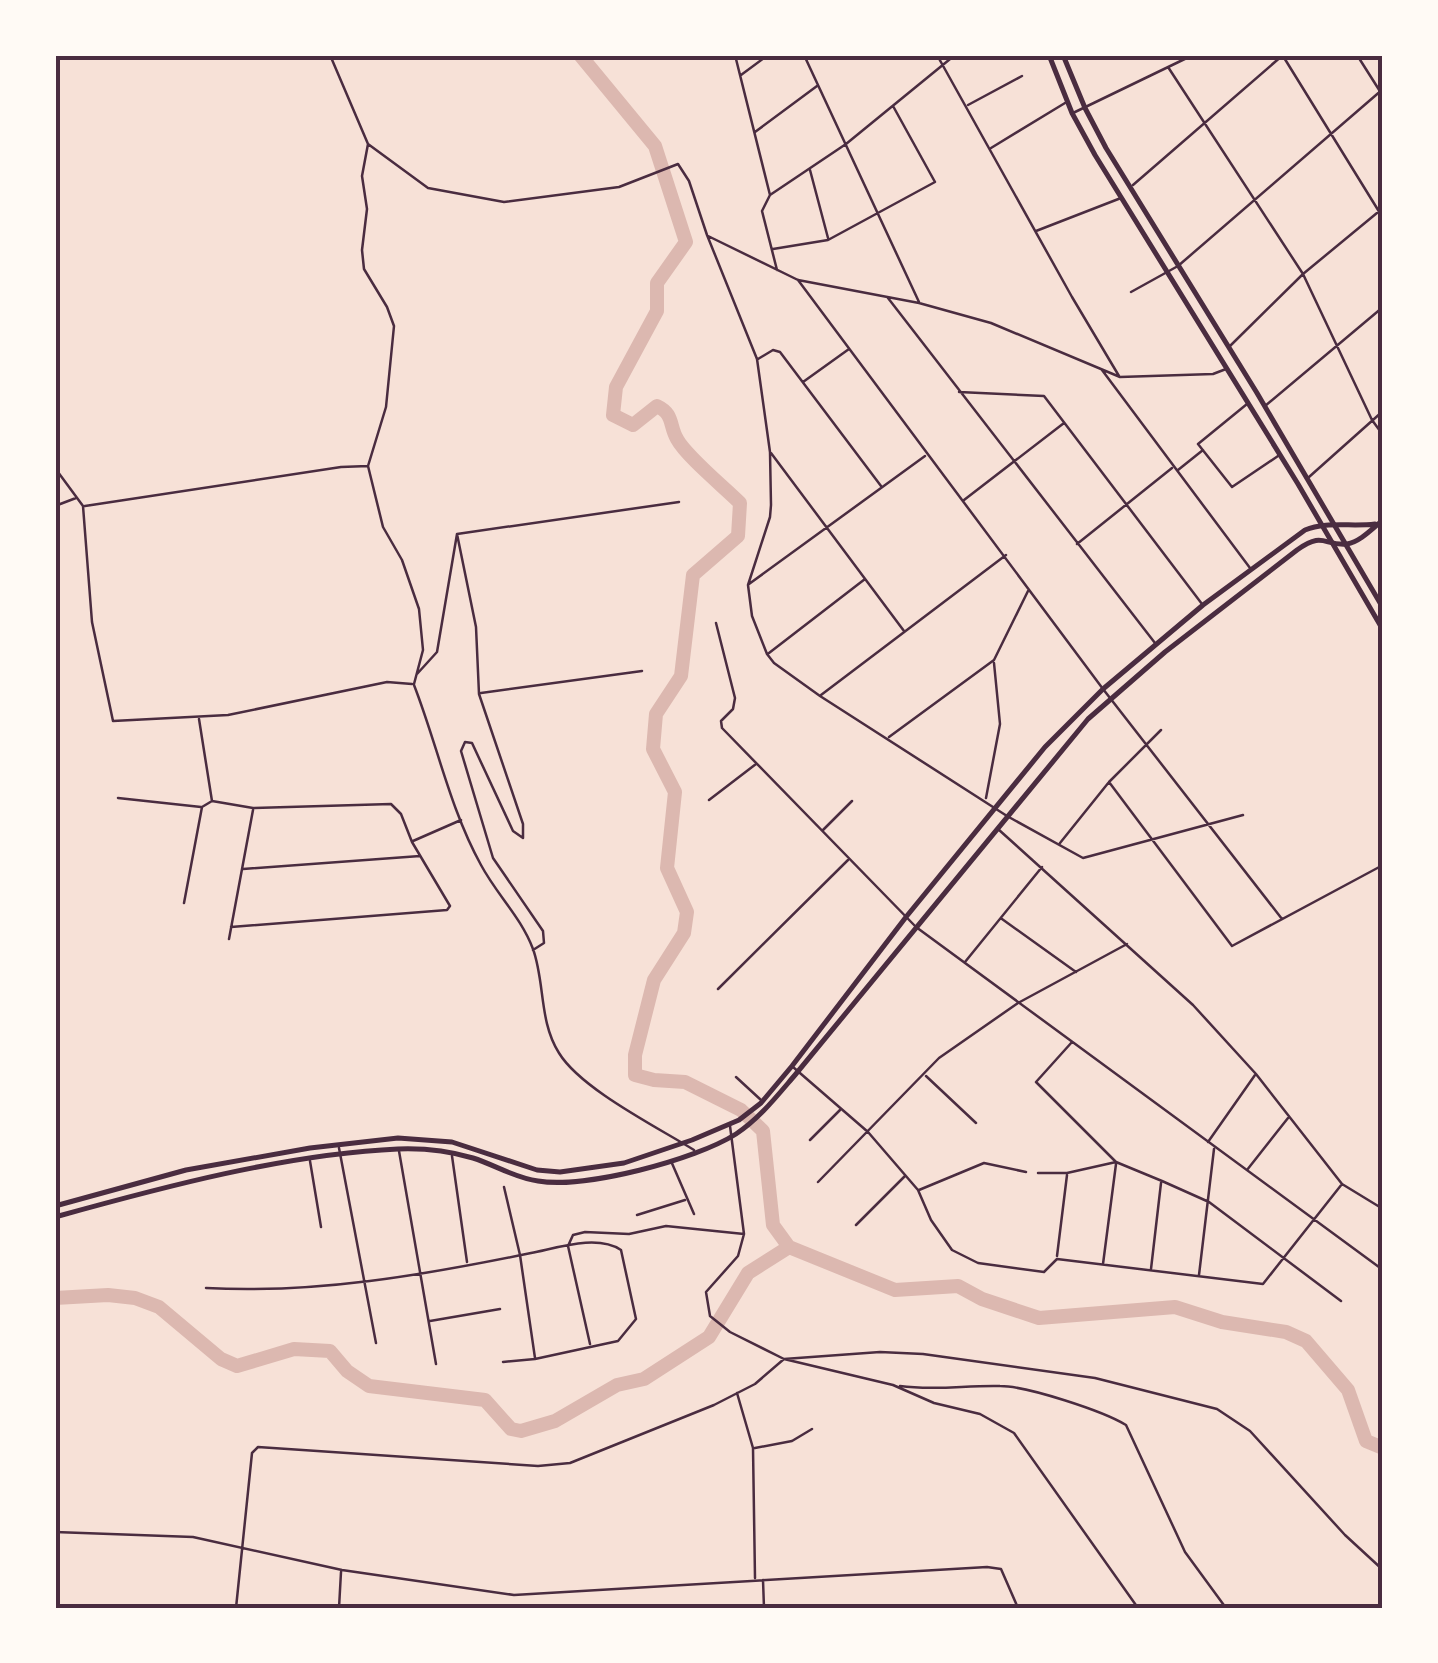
<svg xmlns="http://www.w3.org/2000/svg" width="1438" height="1663" viewBox="0 0 1438 1663" font-family="Roboto,sans-serif">
<rect width="100%" height="100%" fill="#f7e1d7"/>
<g fill="none" stroke-linecap="round" stroke-linejoin="round">
<path stroke="#dcb8b0" stroke-width="14" d="M 580,55 L 655,146 L 686,242 L 657,283 L 657,311 L 616,387 L 613,415 L 633,425 L 657,406 C 674,414 669,425 677,439 C 686,456 725,488 740,503 L 738,536 L 693,575 L 681,676 L 656,714 L 653,749 L 675,792 L 667,868 L 687,912 L 684,933 L 654,980 L 635,1055 L 635,1075 L 654,1080 L 685,1082 L 741,1110 L 763,1131 L 773,1225 L 789,1247 L 895,1290 L 958,1286 L 982,1299 L 1039,1318 L 1175,1307 L 1222,1322 L 1286,1332 L 1306,1341 L 1348,1390 L 1366,1441 L 1383,1448
M 55,1298 L 108,1295 L 135,1298 L 159,1307 L 221,1359 L 237,1366 L 294,1349 L 330,1351 L 347,1371 L 369,1386 L 485,1400 L 511,1429 L 521,1431 L 555,1421 L 617,1385 L 644,1379 L 709,1337 L 748,1273 L 789,1247"/>
<path stroke="#4a2c40" stroke-width="2.5" d="M 330,55 L 368,144 L 362,176 L 367,209 L 362,250 L 364,269 L 387,307 L 394,326 L 386,407 L 368,466 L 383,527 L 402,560 L 419,609 L 423,650 L 414,684
M 735,55 L 770,195 L 762,211 L 777,270
M 804,55 L 919,302
M 937,55 L 1072,297 L 1119,376
M 1357,55 L 1383,96
M 1283,56 L 1383,218
M 1168,67 L 1303,274 L 1372,420 L 1383,435
M 741,75 L 768,55
M 968,105 L 1022,76
M 1073,113 L 1193,55
M 755,132 L 817,86
M 368,144 L 428,188 L 504,202 L 619,187 L 678,164 L 689,181 L 707,235 L 757,359 L 770,452 L 771,505 L 770,517 L 748,585 L 752,616 L 767,654 L 774,663 L 820,696 L 1007,816 L 1083,858 L 1243,815
M 991,148 L 1065,103
M 810,170 L 828,238
M 1133,185 L 1283,55
M 770,195 L 846,144 L 955,55
M 1036,231 L 1121,198
M 708,236 L 798,280 L 919,303 L 991,323 L 1120,377 L 1213,374 L 1226,369
M 773,249 L 828,240 L 935,182 L 893,106
M 798,280 L 1103,689 L 1282,919
M 1131,292 L 1178,266 L 1383,89
M 888,298 L 1155,643
M 1229,347 L 1303,274 L 1383,208
M 758,359 L 773,350 L 780,352 L 881,486
M 1102,370 L 1250,568
M 803,382 L 849,349
M 959,392 L 1044,396 L 1202,604
M 1247,404 L 1198,444 L 1232,487 L 1278,456
M 1265,406 L 1383,307
M 771,453 L 904,631
M 55,468 L 83,506 L 92,622 L 113,721 L 228,715 L 387,682 L 412,684
M 1178,470 L 1203,450
M 1309,477 L 1383,411
M 964,500 L 1064,423
M 55,506 L 76,498
M 85,506 L 341,467 L 368,466
M 457,534 L 476,627 L 479,694 L 523,824 L 523,838 L 513,831 L 472,743 L 465,742 L 461,751 L 493,858 L 543,931 L 544,943 L 533,950
M 1077,544 L 1172,468
M 749,584 L 925,456
M 716,623 L 735,698 L 733,709 L 721,721 L 722,728 L 916,927 L 1383,1270
M 769,653 L 865,579
M 417,674 L 437,652 L 457,534 L 679,502
M 414,685 C 437,744 450,809 481,865 C 497,895 521,917 533,949 C 545,982 539,1022 559,1053 C 581,1089 657,1127 694,1150
M 481,693 L 642,671
M 821,695 L 1006,555
M 889,737 L 994,660 L 1028,591
M 1109,782 L 1232,946 L 1383,865
M 118,798 L 201,807
M 986,798 L 1000,724 L 994,663
M 709,800 L 756,764
M 212,801 L 253,808 L 391,804 L 401,814 L 412,842 L 450,906 L 447,910 L 231,927
M 998,829 L 1193,1005 L 1256,1074 L 1342,1184 L 1383,1209
M 823,830 L 852,801
M 413,841 L 461,820
M 1060,843 L 1109,782 L 1161,730
M 243,869 L 420,856
M 184,903 L 202,807 L 212,801 L 199,719
M 1002,919 L 1076,972
M 229,939 L 253,810
M 965,962 L 1042,867
M 718,989 L 848,860
M 1072,1042 L 1036,1082 L 1116,1162
M 793,1067 L 868,1132 L 918,1190 L 931,1220 L 952,1250 L 978,1263 L 1044,1272 L 1057,1259 L 1263,1284 L 1342,1184
M 926,1076 L 976,1123
M 736,1077 L 761,1100
M 730,1126 L 744,1234 L 738,1256 L 706,1292 L 710,1316 L 730,1332 L 784,1359 L 893,1385 L 934,1403 L 980,1414 L 1014,1433 L 1138,1608
M 810,1140 L 840,1110
M 1208,1142 L 1255,1075
M 339,1148 L 376,1343
M 399,1151 L 436,1364
M 452,1156 L 467,1262
M 310,1161 L 321,1227
M 671,1161 L 694,1214
M 1247,1170 L 1288,1118
M 1038,1173 L 1067,1173 L 1116,1162 L 1162,1181 L 1209,1202 L 1341,1301
M 818,1182 L 939,1058 L 1018,1003 L 1127,944
M 504,1187 L 520,1255 L 535,1358
M 919,1190 L 984,1163 L 1026,1172
M 637,1215 L 685,1200
M 856,1225 L 905,1176
M 1057,1256 L 1067,1175
M 1103,1264 L 1116,1164
M 1151,1269 L 1161,1183
M 1199,1275 L 1214,1149
M 206,1288 C 316,1294 424,1275 531,1253 C 557,1248 597,1234 621,1250 L 636,1319 L 618,1341 L 535,1359 L 503,1362
M 430,1321 L 500,1309
M 590,1344 L 568,1246 L 573,1235 L 585,1232 L 629,1234 L 666,1226 L 744,1234
M 900,1386 C 935,1391 966,1385 1000,1386 C 1027,1386 1103,1411 1126,1425 L 1185,1552 L 1226,1608
M 737,1393 L 753,1448 L 755,1578
M 755,1448 L 792,1441 L 812,1429
M 55,1532 L 193,1537 L 342,1570 L 514,1595 L 987,1567 L 1001,1569 L 1018,1608
M 763,1580 L 764,1608
M 236,1608 L 252,1453 L 258,1447 L 538,1466 L 570,1463 L 714,1405 L 755,1384 L 784,1359 L 880,1352 L 923,1354 L 1095,1378 L 1217,1409 L 1250,1431 L 1345,1535 L 1383,1570
M 339,1608 L 341,1572"/>
<path stroke="#4a2c40" stroke-width="5" d="M 55,1206 L 186,1170 L 310,1148 L 398,1138 L 452,1142 L 537,1170 L 560,1172 L 624,1163 L 692,1140 L 739,1120 L 761,1103 L 792,1066 L 906,917 L 1045,747 L 1103,689 L 1203,605 L 1305,530 C 1326,521 1352,527 1375,524
M 55,1217 C 163,1187 286,1154 398,1149 C 423,1148 449,1151 473,1158 C 495,1165 515,1178 538,1181 C 585,1189 695,1160 736,1134 C 759,1119 777,1096 795,1075 L 1088,719 L 1165,652 L 1297,550 C 1324,531 1323,546 1347,544 C 1360,542 1373,528 1383,520"/>
<path stroke="#4a2c40" stroke-width="5" d="M 1049,55 L 1072,113 L 1095,155 L 1298,484 L 1383,630
M 1063,55 L 1085,108 L 1106,148 L 1257,393 L 1383,608"/>
</g>
<rect width="1438" height="1663" fill="none" stroke="#fffaf5" stroke-width="115"/>
<rect x="58" y="58" width="1322" height="1548" fill="none" stroke="#4a2c40" stroke-width="4"/>
</svg>
